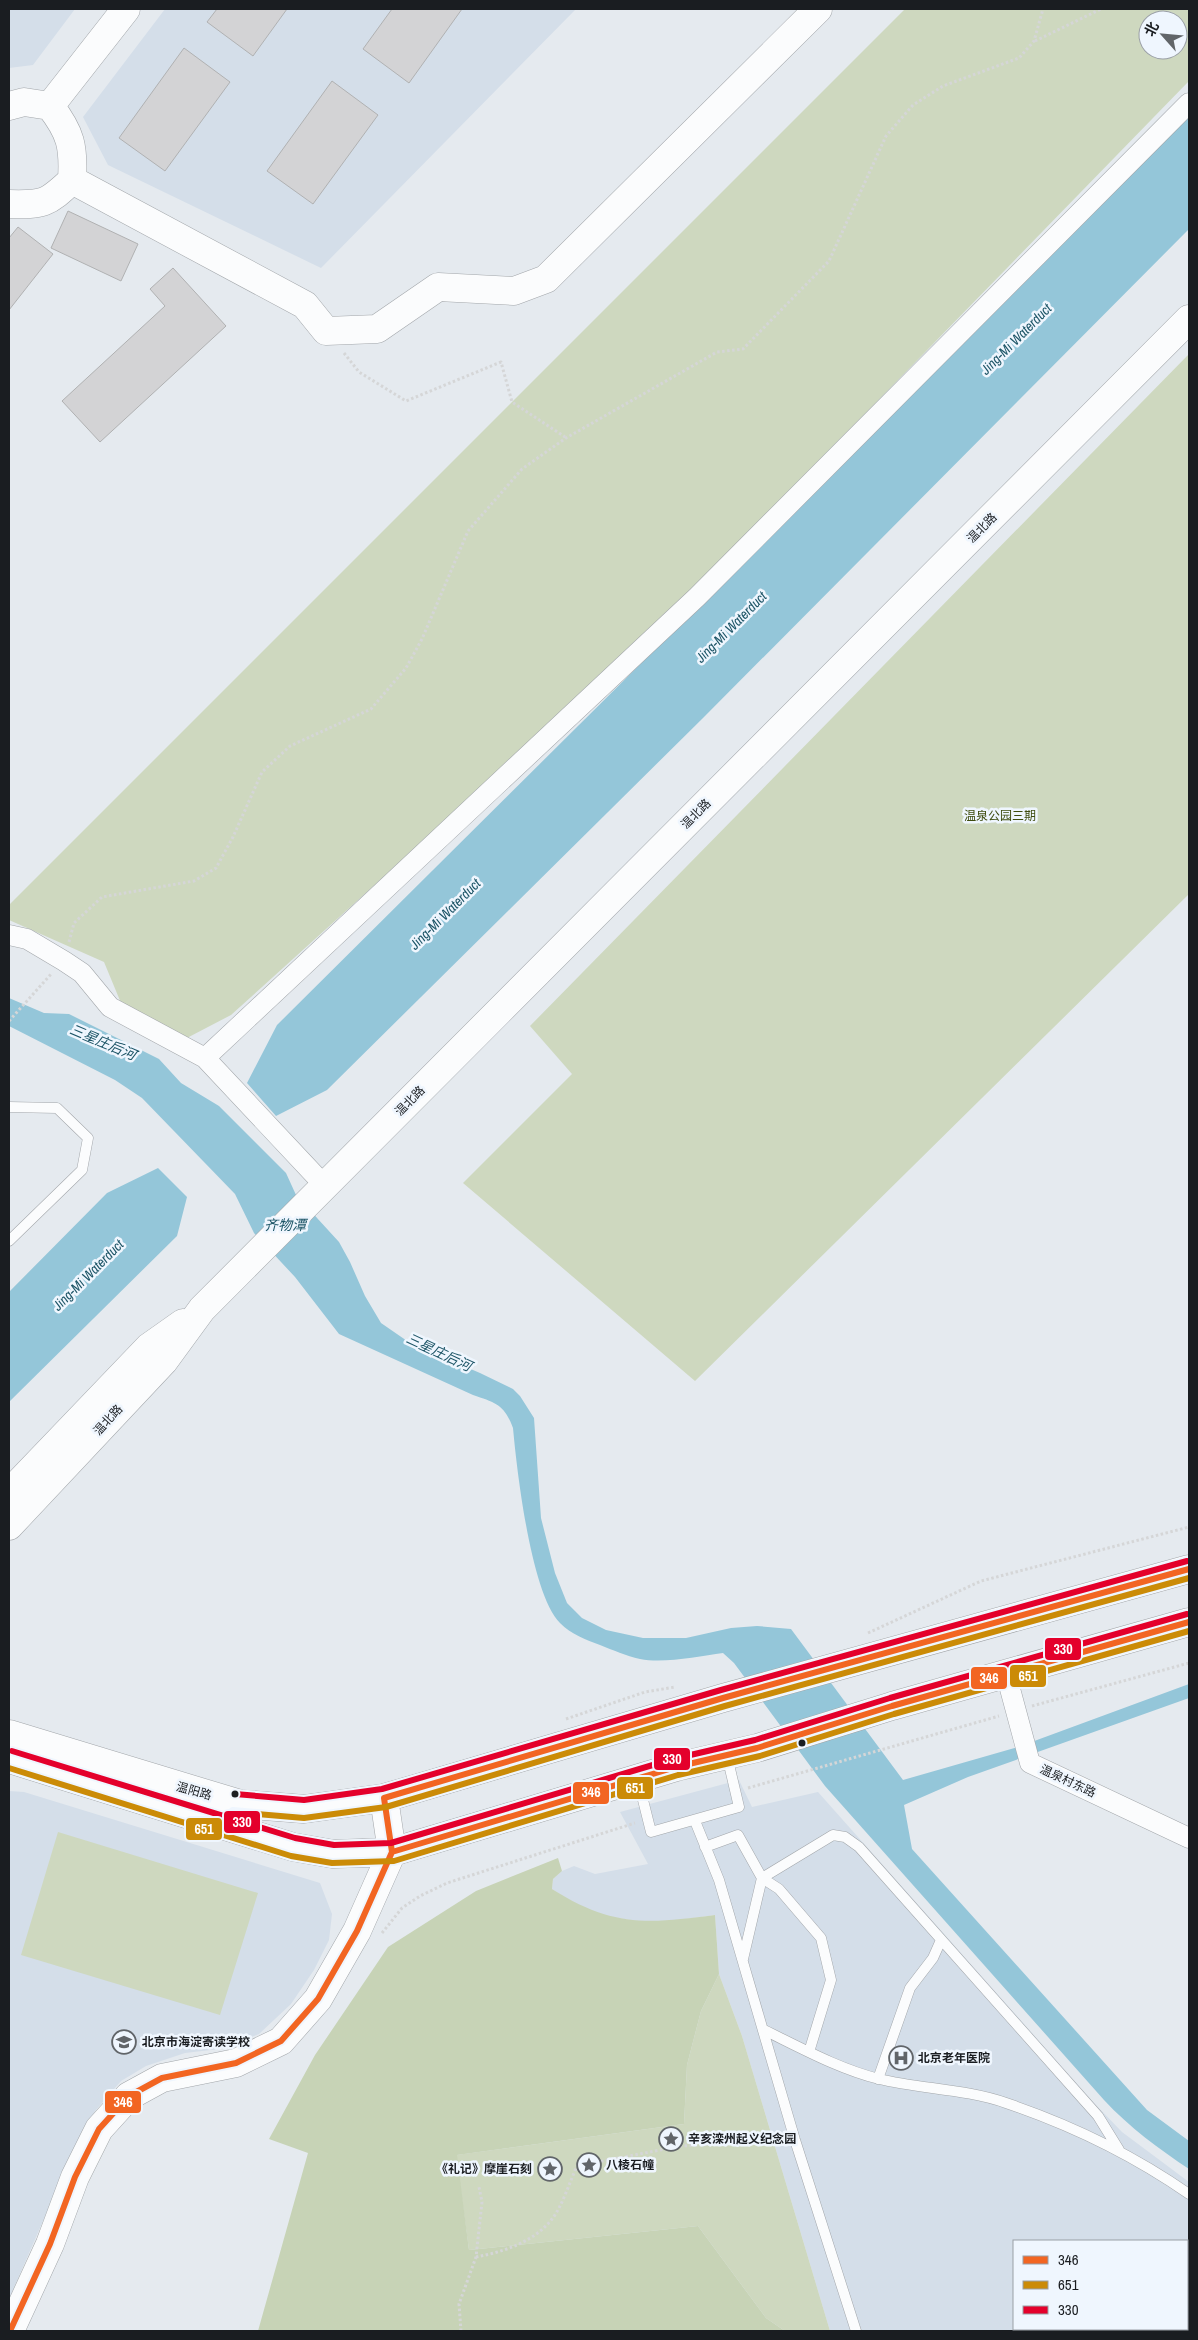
<svg xmlns="http://www.w3.org/2000/svg" width="1198" height="2340" viewBox="0 0 1198 2340" font-family="'Archivo Narrow','Noto Sans SC',sans-serif">
<rect width="100%" height="100%" fill="#e5eaef"/>
<path fill="#d4dee9" fill-rule="evenodd" d="M 9,9 L 75,9 L 33,65 L 9,68 Z
M 165,9 L 576,9 L 321,268 L 108,165 L 83,117 Z
M 739,1780 L 752,1807 L 818,1792 L 1095,2104 L 1122,2132 L 1189,2182 L 1189,2331 L 830,2331 L 742,2036 L 719,1974 L 715,1915 L 672,1921 L 637,1921 L 605,1916 L 575,1904 L 552,1889 L 553,1879 L 562,1871 L 574,1866 L 595,1874 L 648,1864 L 620,1812 ZM 1014,2241 L 1187,2241 L 1187,2329 L 1014,2329 Z
M 9,1791 L 24,1792 L 320,1883 L 332,1914 L 329,1940 L 314,1970 L 291,2004 L 259,2034 L 219,2049 L 185,2053 L 146,2066 L 121,2081 L 95,2111 L 70,2159 L 9,2299 Z"/>
<path fill="#ced8bf" fill-rule="evenodd" d="M 905,9 L 1189,9 L 1189,81 L 641,644 L 231,1015 L 185,1039 L 121,1003 L 104,962 L 9,920 L 9,905 ZM 1148,20 L 1178,20 L 1178,50 L 1148,50 Z
M 1189,354 L 1189,894 L 695,1381 L 463,1183 L 572,1074 L 530,1026 Z
M 58,1832 L 258,1893 L 220,2015 L 21,1955 Z
M 719,1974 L 742,2036 L 830,2331 L 785,2331 L 766,2318 L 698,2226 L 469,2250 L 456,2155 L 684,2124 L 687,2065 L 701,2011 Z"/>
<path fill="#c7d3b6" d="M 558,1858 L 562,1871 L 553,1879 L 552,1889 C 612,1927 647,1924 715,1915 L 719,1974 L 701,2011 L 687,2065 L 684,2124 L 457,2155 L 469,2250 L 698,2226 L 766,2318 L 785,2331 L 258,2331 L 308,2153 L 269,2139 L 315,2055 L 388,1947 L 476,1891 Z"/>
<path fill="#94c6d9" d="M 1189,111 L 1189,229 L 703,718 L 327,1090 L 276,1116 L 247,1083 L 277,1025 L 731,574 Z
M 9,998 L 44,1013 L 69,1014 L 159,1059 L 181,1083 L 219,1106 L 286,1173 L 296,1195 L 339,1242 L 350,1262 L 365,1296 L 381,1323 L 410,1343 L 480,1373 L 513,1389 L 520,1396 L 534,1418 L 541,1518 L 555,1573 L 567,1603 L 582,1618 L 606,1630 L 643,1638 L 686,1638 L 731,1628 L 757,1626 L 791,1629 L 903,1780 L 1018,1747 L 1189,1684 L 1189,1698 L 968,1777 L 904,1805 L 912,1849 L 1147,2110 L 1189,2141 L 1189,2169 C 1159,2149 1129,2127 1104,2100 L 825,1786 L 734,1663 L 723,1653 C 699,1656 664,1664 640,1659 C 626,1656 613,1650 600,1645 C 586,1640 571,1634 560,1623 C 531,1594 517,1471 513,1428 C 504,1404 496,1403 473,1395 L 339,1334 L 295,1277 L 254,1233 L 235,1194 L 142,1098 L 115,1080 L 9,1026 Z
M 158,1168 L 187,1197 L 177,1236 L 9,1402 L 9,1292 L 107,1193 Z"/>
<path fill="#d3d3d5" stroke="#b0b1b2" d="M 217,9 L 287,9 L 253,56 L 207,22 Z
M 392,9 L 462,9 L 409,83 L 363,49 Z
M 184,48 L 230,82 L 165,171 L 119,138 Z
M 332,81 L 378,115 L 313,204 L 267,171 Z
M 68,211 L 138,244 L 121,281 L 51,248 Z
M 18,227 L 53,254 L 9,310 L 9,238 Z
M 173,268 L 226,326 L 100,442 L 62,401 L 165,306 L 150,289 Z"/>
<g fill="none" stroke-linecap="round" stroke-linejoin="round">
<g stroke="#a2a6aa" stroke-width="11">
<path id="lane" d="M 9,1107 L 57,1108 L 88,1138 L 82,1170 L 9,1241
M 638,1780 L 651,1832 L 739,1807 L 727,1756
M 695,1821 L 719,1880 L 795,2140 L 856,2331
M 705,1847 L 738,1835 L 762,1878 L 779,1889 L 821,1938 L 831,1980 L 809,2052
M 743,1959 L 762,1878 L 833,1835 L 845,1837 L 859,1847 L 1098,2116 L 1119,2150
M 764,2030 C 801,2048 839,2069 879,2079 C 921,2089 966,2089 1006,2103 C 1071,2125 1133,2155 1189,2194
M 878,2079 L 910,1988 L 933,1958 L 941,1940"/>
</g>
<g stroke="#a2a6aa" stroke-width="21">
<path id="street" d="M 9,935 L 27,939 L 64,961 L 82,973 L 110,1007 L 205,1058 L 325,1186
M 205,1058 L 697,597 L 1189,103
M 1006,1674 L 1030,1763 L 1189,1838"/>
</g>
<g stroke="#a2a6aa" stroke-width="29">
<path id="secondary" d="M 9,106 L 24,102 L 50,106 C 71,133 74,147 72,180 C 47,204 43,205 9,204
M 50,106 L 126,9
M 72,180 L 305,305 L 326,331 L 377,329 L 438,287 L 514,291 L 546,279 L 818,9
M 9,1493 L 149,1347 L 183,1323
M 9,1526 L 164,1361 L 202,1309 L 1189,319
M 9,1734 L 240,1804 L 304,1809 L 384,1798 L 723,1698 L 1189,1569
M 9,1759 L 293,1847 L 333,1854 L 392,1852 L 676,1767 L 757,1748 L 892,1706 L 1189,1622
M 10,2331 L 50,2244 L 75,2177 L 99,2129 L 129,2096 L 162,2078 L 236,2063 L 281,2041 L 318,1999 L 357,1931 L 392,1852 L 384,1798"/>
</g>
<path stroke="#d5d6d7" stroke-width="3" stroke-dasharray="2.5 2.5" stroke-linecap="butt" d="M 1035,41 L 1101,9
M 344,353 L 359,372 L 406,401 L 501,362 L 512,402 L 565,437
M 69,942 L 74,923 L 102,897 L 194,881 L 216,868 L 233,837 L 262,772 L 290,746 L 371,709 L 406,668 L 422,639 L 468,531 L 522,469 L 566,438 L 717,352 L 743,349 L 829,261 L 886,136 L 913,105 L 943,86 L 1019,58 L 1034,41 L 1043,9
M 9,1021 L 52,973
M 868,1633 L 981,1581 L 1189,1527
M 1032,1706 L 1189,1663
M 566,1719 L 645,1692 L 675,1687
M 748,1788 L 999,1716
M 382,1933 L 402,1908 L 420,1896 L 447,1883 L 635,1823
M 476,2257 C 503,2252 534,2242 552,2219 C 562,2207 570,2181 577,2166 L 681,2146 L 782,2140
M 461,2331 L 459,2304 L 476,2257 L 482,2202 L 479,2187"/>
<use href="#lane" stroke="#fbfcfd" stroke-width="10"/>
<use href="#street" stroke="#fbfcfd" stroke-width="20"/>
<use href="#secondary" stroke="#fbfcfd" stroke-width="28"/>
<g stroke="#eff6fe" stroke-width="10">
<path id="bus-1" d="M 392,1852 L 676,1767 L 757,1748 L 892,1706 L 1189,1622
M 10,2331 L 50,2244 L 75,2177 L 99,2129 L 129,2096 L 162,2078 L 236,2063 L 281,2041 L 318,1999 L 357,1931 L 392,1852 L 384,1798 L 723,1698 L 1189,1569"/>
</g>
<g stroke="#eff6fe" stroke-width="10">
<path id="bus-2" d="M 9,1768 L 291,1856 L 332,1863 L 394,1861 L 678,1775 L 760,1756 L 894,1714 L 1189,1631
M 233,1812 L 304,1818 L 386,1807 L 725,1706 L 1189,1578"/>
</g>
<g stroke="#eff6fe" stroke-width="10">
<path id="bus-3" d="M 12,1751 L 295,1838 L 334,1845 L 391,1843 L 673,1759 L 755,1740 L 890,1698 L 1187,1614
M 235,1794 L 304,1800 L 382,1789 L 721,1690 L 1187,1561"/>
</g>
<use href="#bus-1" stroke="#f26522" stroke-width="6"/>
<use href="#bus-2" stroke="#cb8b07" stroke-width="6"/>
<use href="#bus-3" stroke="#e4002b" stroke-width="6"/>
</g>
<defs>
<g id="school-ring" transform="scale(1.25)"><circle r="9.5" fill="#eff6fe" stroke="#616569" stroke-width="1.5"/><path d="M0-5L7-2L0 1L-7-2ZM-4 1L0 2.5L4 1V4Q0 6-4 4Z" fill="#616569"/></g>
<g id="hospital-ring" transform="scale(1.25)"><circle r="9.5" fill="#eff6fe" stroke="#616569" stroke-width="1.5"/><path d="M-5-5h3v3.5h4V-5h3V5h-3V1.5h-4V5h-3Z" fill="#616569"/></g>
<g id="sight-ring" transform="scale(1.25)"><circle r="9.5" fill="#eff6fe" stroke="#616569" stroke-width="1.5"/><path d="M0-6L1.8-2.2L6-1.7L2.9 1.2L3.7 5.4L0 3.3L-3.7 5.4L-2.9 1.2L-6-1.7L-1.8-2.2Z" fill="#616569"/></g>
</defs>
<g fill-rule="evenodd">
<use href="#school-ring" x="124" y="2042"/>
<use href="#hospital-ring" x="901" y="2058"/>
<use href="#sight-ring" x="671" y="2139"/>
<use href="#sight-ring" x="589" y="2165"/>
<use href="#sight-ring" x="550" y="2169"/>
</g>
<g fill="#1a1d21" stroke="#eff6fe" stroke-width="2">
<circle cx="802" cy="1743" r="4.5"/>
<circle cx="235" cy="1794" r="4.5"/>
</g>
<g text-anchor="middle" stroke-width="5" stroke-linejoin="round" paint-order="stroke">
<g font-size="12" fill="#1a1d21" stroke="#eff6fe">
<text transform="translate(982 528) rotate(-45)" y="4">温北路</text>
<text transform="translate(696 814) rotate(-45)" y="4">温北路</text>
<text transform="translate(410 1101) rotate(-45)" y="4">温北路</text>
<text transform="translate(108 1420) rotate(-47)" y="4">温北路</text>
<text transform="translate(1068 1781) rotate(25)" y="4">温泉村东路</text>
<text transform="translate(194 1791) rotate(16)" y="4">温阳路</text>
</g>
<g font-size="12" fill="#3e4c0e" stroke="#eff6fe">
<text x="1000" y="820">温泉公园三期</text>
</g>
<g font-size="12" font-weight="bold" fill="#1a1d21" stroke="#eff6fe" text-anchor="start">
<text x="142" y="2046">北京市海淀寄读学校</text>
<text x="918" y="2062">北京老年医院</text>
<text x="688" y="2143">辛亥滦州起义纪念园</text>
<text x="606" y="2169">八棱石幢</text>
<text x="532" y="2173" text-anchor="end">《礼记》摩崖石刻</text>
</g>
<g font-size="14" font-style="italic" fill="#1d5567" stroke="#eff6fe">
<text transform="translate(1016 339) rotate(-45)" y="5">Jing-Mi Waterduct</text>
<text transform="translate(731 627) rotate(-45)" y="5">Jing-Mi Waterduct</text>
<text transform="translate(445 914) rotate(-45)" y="5">Jing-Mi Waterduct</text>
<text transform="translate(103 1042) rotate(23)" y="5">三星庄后河</text>
<text x="285" y="1230">齐物潭</text>
<text transform="translate(88 1275) rotate(-45)" y="5">Jing-Mi Waterduct</text>
<text transform="translate(439 1352) rotate(25)" y="5">三星庄后河</text>
</g>
</g>
<g stroke="#eff6fe" stroke-width="2">
<rect x="1044" y="1637" width="38" height="24" rx="5" fill="#e4002b"/>
<rect x="1009" y="1664" width="38" height="24" rx="5" fill="#cb8b07"/>
<rect x="970" y="1666" width="38" height="24" rx="5" fill="#f26522"/>
<rect x="653" y="1747" width="38" height="24" rx="5" fill="#e4002b"/>
<rect x="616" y="1776" width="38" height="24" rx="5" fill="#cb8b07"/>
<rect x="572" y="1781" width="38" height="24" rx="5" fill="#f26522"/>
<rect x="223" y="1810" width="38" height="24" rx="5" fill="#e4002b"/>
<rect x="185" y="1817" width="38" height="24" rx="5" fill="#cb8b07"/>
<rect x="104" y="2090" width="38" height="24" rx="5" fill="#f26522"/>
</g>
<g font-size="14" text-anchor="middle" font-weight="bold" fill="#fff">
<text x="1063" y="1654">330</text>
<text x="1028" y="1681">651</text>
<text x="989" y="1683">346</text>
<text x="672" y="1764">330</text>
<text x="635" y="1793">651</text>
<text x="591" y="1797">346</text>
<text x="242" y="1827">330</text>
<text x="204" y="1834">651</text>
<text x="123" y="2107">346</text>
</g>
<rect width="1198" height="2340" fill="none" stroke="#1a1d21" stroke-width="20"/>
<rect x="1013" y="2240" width="175" height="90" fill="#eff6fe" stroke="#9a9fa6"/>
<rect x="1023" y="2256" width="25" height="8" fill="#f26522" stroke="#9a9fa6"/>
<text x="1058" y="2265" font-size="15" fill="#1a1d21">346</text>
<rect x="1023" y="2281" width="25" height="8" fill="#cb8b07" stroke="#9a9fa6"/>
<text x="1058" y="2290" font-size="15" fill="#1a1d21">651</text>
<rect x="1023" y="2306" width="25" height="8" fill="#e4002b" stroke="#9a9fa6"/>
<text x="1058" y="2315" font-size="15" fill="#1a1d21">330</text>
<g transform="translate(1163 35) rotate(297)"><circle r="24" fill="#eff6fe" stroke="#9a9fa6"/>
<path d="M0-4L9 19L0 12L-9 19Z" fill="#616569"/>
<text y="-8" font-size="14" font-weight="bold" text-anchor="middle" fill="#1a1d21">北</text>
</g>
</svg>
